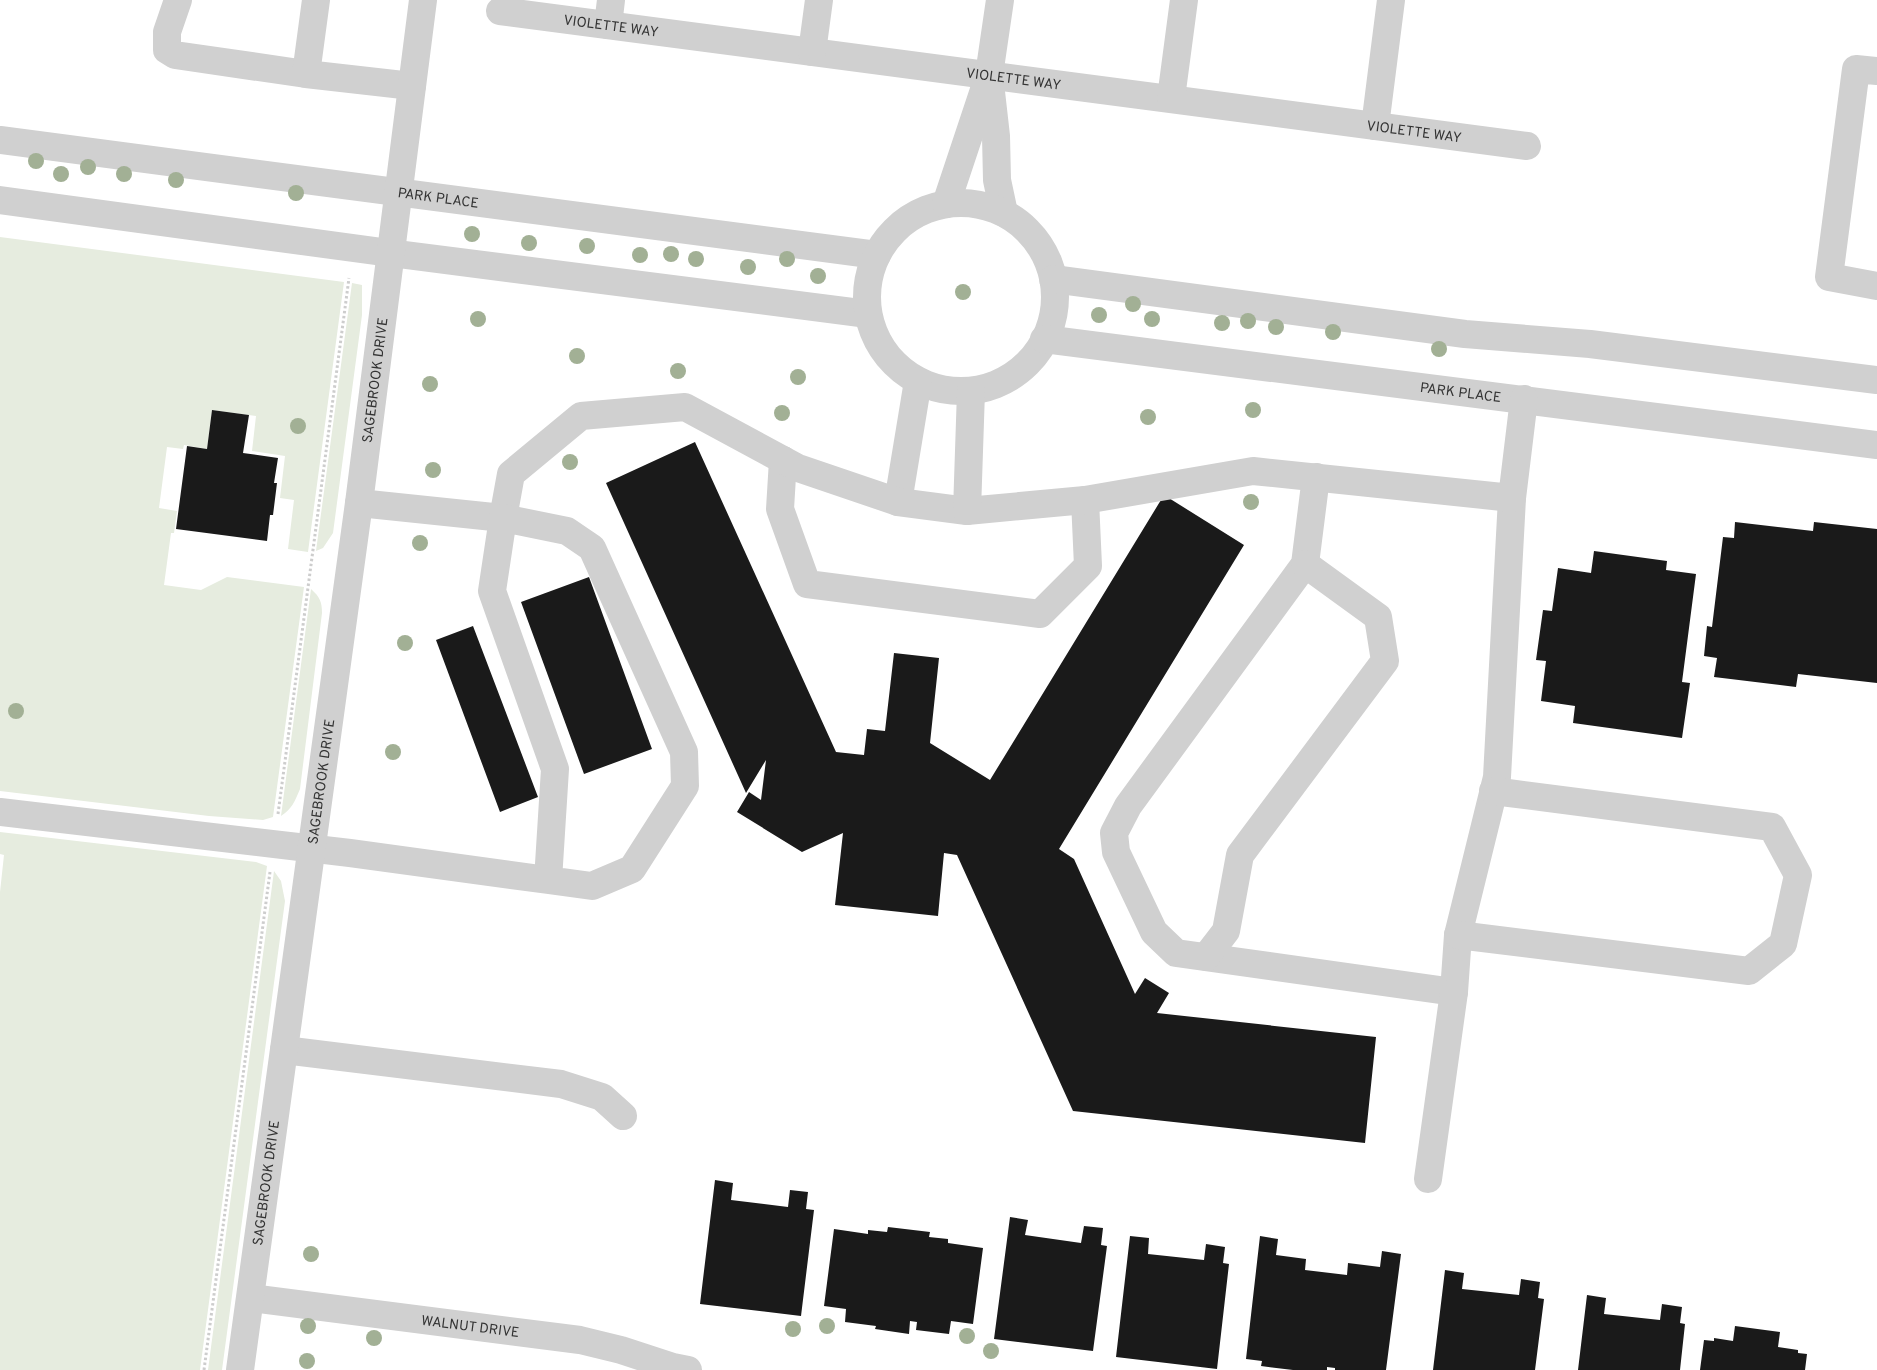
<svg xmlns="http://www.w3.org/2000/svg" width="1877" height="1370" viewBox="0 0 1877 1370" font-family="Overpass,sans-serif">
<rect width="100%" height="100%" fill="#fff"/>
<path fill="#e6ecdf" d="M 0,237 L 344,282 L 308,552 L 288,549 L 294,500 L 280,498 L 285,456 L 252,451 L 256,416 L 212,410 L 207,449 L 184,445 L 183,449 L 167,447 L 159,508 L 177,511 L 174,533 L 171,533 L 164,585 L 201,590 L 227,577 L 304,587 L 273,817 L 263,820 L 209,816 L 0,791 Z
M 352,283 L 362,285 L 362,315 L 333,533 L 323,548 L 316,551 Z
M 311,589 C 320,597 322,602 322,613 L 300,789 C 295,801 292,809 281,816 Z
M 0,832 L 256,862 L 267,866 L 200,1370 L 0,1370 L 0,892 L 4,855 L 0,854 Z
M 274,871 L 281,881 L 285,901 L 222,1370 L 208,1370 Z"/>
<path fill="#1a1a1a" d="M 212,410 L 249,415 L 243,453 L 278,458 L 274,483 L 277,483 L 273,515 L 270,515 L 267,541 L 176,529 L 187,446 L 207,449 Z
M 695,442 L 836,752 L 864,755 L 867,729 L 885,731 L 894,653 L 939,658 L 930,743 L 990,780 L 1164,495 L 1244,545 L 1059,849 L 1074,859 L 1135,994 L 1145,978 L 1169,993 L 1157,1013 L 1376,1037 L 1365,1143 L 1073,1111 L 957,855 L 944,853 L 938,916 L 835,905 L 843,833 L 802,852 L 737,812 L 749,792 L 761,800 L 766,760 L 746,793 L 606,483 Z
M 1735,522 L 1813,531 L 1814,522 L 1877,529 L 1877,683 L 1798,674 L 1796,687 L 1714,677 L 1717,658 L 1704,656 L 1707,626 L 1712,627 L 1723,537 L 1734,538 Z
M 1594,551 L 1667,561 L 1666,570 L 1696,574 L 1682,682 L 1690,683 L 1682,738 L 1573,723 L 1575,706 L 1541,701 L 1546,661 L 1536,660 L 1543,610 L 1552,611 L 1558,568 L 1591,573 Z
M 589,577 L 652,749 L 584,774 L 521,602 Z
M 473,626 L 538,797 L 500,812 L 436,640 Z
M 715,1180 L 733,1183 L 731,1200 L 788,1207 L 790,1190 L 808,1192 L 806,1209 L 814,1210 L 801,1316 L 700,1304 Z
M 1010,1217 L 1028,1220 L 1025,1235 L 1081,1243 L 1084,1226 L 1103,1228 L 1101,1245 L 1107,1246 L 1093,1351 L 994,1339 Z
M 888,1227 L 930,1232 L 929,1237 L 948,1239 L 948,1243 L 983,1248 L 973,1324 L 951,1321 L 949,1334 L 916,1330 L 917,1322 L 910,1321 L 909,1334 L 875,1329 L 876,1326 L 845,1322 L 846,1309 L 824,1306 L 834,1229 L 868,1234 L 868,1230 L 887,1232 Z
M 1130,1236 L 1149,1238 L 1148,1254 L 1204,1260 L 1206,1244 L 1225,1247 L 1223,1263 L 1229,1264 L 1217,1369 L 1116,1357 Z
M 1260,1236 L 1278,1239 L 1276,1255 L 1306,1259 L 1305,1270 L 1347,1275 L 1348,1263 L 1380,1267 L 1382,1251 L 1401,1254 L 1386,1370 L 1335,1370 L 1335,1368 L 1327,1367 L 1327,1370 L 1293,1370 L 1261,1366 L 1262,1361 L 1246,1359 Z
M 1445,1270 L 1464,1273 L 1462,1289 L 1519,1295 L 1521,1279 L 1540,1282 L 1538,1298 L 1544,1299 L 1535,1370 L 1433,1370 Z
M 1587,1295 L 1606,1298 L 1604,1314 L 1660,1320 L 1662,1304 L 1682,1307 L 1680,1323 L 1685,1324 L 1680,1370 L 1578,1370 Z
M 1735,1326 L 1780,1332 L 1778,1347 L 1798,1350 L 1798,1353 L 1807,1354 L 1805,1370 L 1700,1370 L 1704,1340 L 1714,1341 L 1714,1338 L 1733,1341 Z"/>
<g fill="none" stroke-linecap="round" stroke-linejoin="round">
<path stroke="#cdcdcd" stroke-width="3" stroke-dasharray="2.5 2.5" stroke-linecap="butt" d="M 278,814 L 349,278
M 204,1370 L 270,872"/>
<g stroke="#d0d0d0" stroke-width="28">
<path d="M 178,0 L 167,32 L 167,50 L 175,55 L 306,74"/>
<path d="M 316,0 L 306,74 L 412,86"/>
<path id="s1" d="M 500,11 L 1527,146"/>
<path d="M 608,25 L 611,0"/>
<path d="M 812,52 L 819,0"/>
<path d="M 1877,71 L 1856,69 L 1829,277 L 1877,286"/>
<path d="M 990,83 L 996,136 L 997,180 L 1004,213"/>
<path d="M 1171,98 L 1184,0"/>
<path d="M 1375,126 L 1391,0"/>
<path id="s2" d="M 0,140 L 877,255"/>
<path d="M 0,200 L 390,253 L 868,314"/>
<circle cx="961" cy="297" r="94"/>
<path d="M 946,204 L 989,75 L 1000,0"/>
<path d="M 1053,279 L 1465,334 L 1590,344 L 1877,380"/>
<path id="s3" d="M 1044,339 L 1877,445"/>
<path d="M 783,460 L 780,509 L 807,584 L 1040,614 L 1088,566 L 1085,500"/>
<path d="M 1316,477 L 1305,564 L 1128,806 L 1114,833 L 1116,852 L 1154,932 L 1176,953 L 1454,992 L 1458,935 L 1497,777 L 1512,498"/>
<path d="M 898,502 L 918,381"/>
<path d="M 359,503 L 503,518 L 511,474 L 581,416 L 685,407 L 798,468 L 898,502 L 967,511 L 1085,500 L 1253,471 L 1512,498 L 1524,399"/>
<path d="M 967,511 L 971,391"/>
<path d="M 0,812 L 350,853 L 548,880 L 555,769 L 492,591 L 503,518 L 567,531 L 592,548 L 684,752 L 685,786 L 632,869 L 592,886 L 548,880"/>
<path d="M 1458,935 L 1749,971 L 1783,944 L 1798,875 L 1772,827 L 1493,791"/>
<path d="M 1206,957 L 1226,931 L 1240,855 L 1385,661 L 1378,617 L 1305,564"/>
<path d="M 284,1050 L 561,1084 L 602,1097 L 623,1116"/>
<path d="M 1428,1179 L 1454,992"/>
<path id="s4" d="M 251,1298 L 580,1340 L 621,1350 L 673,1367 L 688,1370"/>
<path id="s5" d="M 240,1370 L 359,503 L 423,0"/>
</g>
</g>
<g fill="#a2b095">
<circle cx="36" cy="161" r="8"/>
<circle cx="88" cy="167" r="8"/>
<circle cx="61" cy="174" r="8"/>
<circle cx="124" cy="174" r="8"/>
<circle cx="176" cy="180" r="8"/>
<circle cx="296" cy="193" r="8"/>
<circle cx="472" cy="234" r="8"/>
<circle cx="529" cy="243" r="8"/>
<circle cx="587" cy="246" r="8"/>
<circle cx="671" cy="254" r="8"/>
<circle cx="640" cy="255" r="8"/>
<circle cx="696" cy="259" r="8"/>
<circle cx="787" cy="259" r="8"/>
<circle cx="748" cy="267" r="8"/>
<circle cx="818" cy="276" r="8"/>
<circle cx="963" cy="292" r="8"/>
<circle cx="1133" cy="304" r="8"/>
<circle cx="1099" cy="315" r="8"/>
<circle cx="478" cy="319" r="8"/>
<circle cx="1152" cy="319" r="8"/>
<circle cx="1248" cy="321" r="8"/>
<circle cx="1222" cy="323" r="8"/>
<circle cx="1276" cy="327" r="8"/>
<circle cx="1333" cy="332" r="8"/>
<circle cx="1439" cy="349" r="8"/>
<circle cx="577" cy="356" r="8"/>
<circle cx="678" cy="371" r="8"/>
<circle cx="798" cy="377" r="8"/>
<circle cx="430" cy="384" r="8"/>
<circle cx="1253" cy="410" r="8"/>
<circle cx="782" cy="413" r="8"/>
<circle cx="1148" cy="417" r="8"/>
<circle cx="298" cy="426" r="8"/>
<circle cx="570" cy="462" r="8"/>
<circle cx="433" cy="470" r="8"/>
<circle cx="1251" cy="502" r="8"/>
<circle cx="420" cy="543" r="8"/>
<circle cx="405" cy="643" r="8"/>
<circle cx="16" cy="711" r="8"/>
<circle cx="393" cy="752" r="8"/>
<circle cx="311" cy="1254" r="8"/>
<circle cx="308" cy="1326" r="8"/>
<circle cx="827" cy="1326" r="8"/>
<circle cx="793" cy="1329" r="8"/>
<circle cx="967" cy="1336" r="8"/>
<circle cx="374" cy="1338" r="8"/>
<circle cx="991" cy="1351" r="8"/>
<circle cx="307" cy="1361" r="8"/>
</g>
<g text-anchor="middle" stroke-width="5" stroke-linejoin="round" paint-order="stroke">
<g font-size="14" fill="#333" stroke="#fff">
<text dy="5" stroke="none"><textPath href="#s1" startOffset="112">VIOLETTE WAY</textPath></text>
<text dy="5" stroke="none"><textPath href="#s1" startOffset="518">VIOLETTE WAY</textPath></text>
<text dy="5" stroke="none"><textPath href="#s1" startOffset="922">VIOLETTE WAY</textPath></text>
<text dy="5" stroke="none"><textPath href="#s2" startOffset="442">PARK PLACE</textPath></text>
<text dy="5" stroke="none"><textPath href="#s5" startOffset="999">SAGEBROOK DRIVE</textPath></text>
<text dy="5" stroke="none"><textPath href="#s3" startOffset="420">PARK PLACE</textPath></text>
<text dy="5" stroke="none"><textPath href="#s5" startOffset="594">SAGEBROOK DRIVE</textPath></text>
<text dy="5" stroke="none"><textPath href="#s5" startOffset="189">SAGEBROOK DRIVE</textPath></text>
<text dy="5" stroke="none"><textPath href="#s4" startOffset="221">WALNUT DRIVE</textPath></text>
</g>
</g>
</svg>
